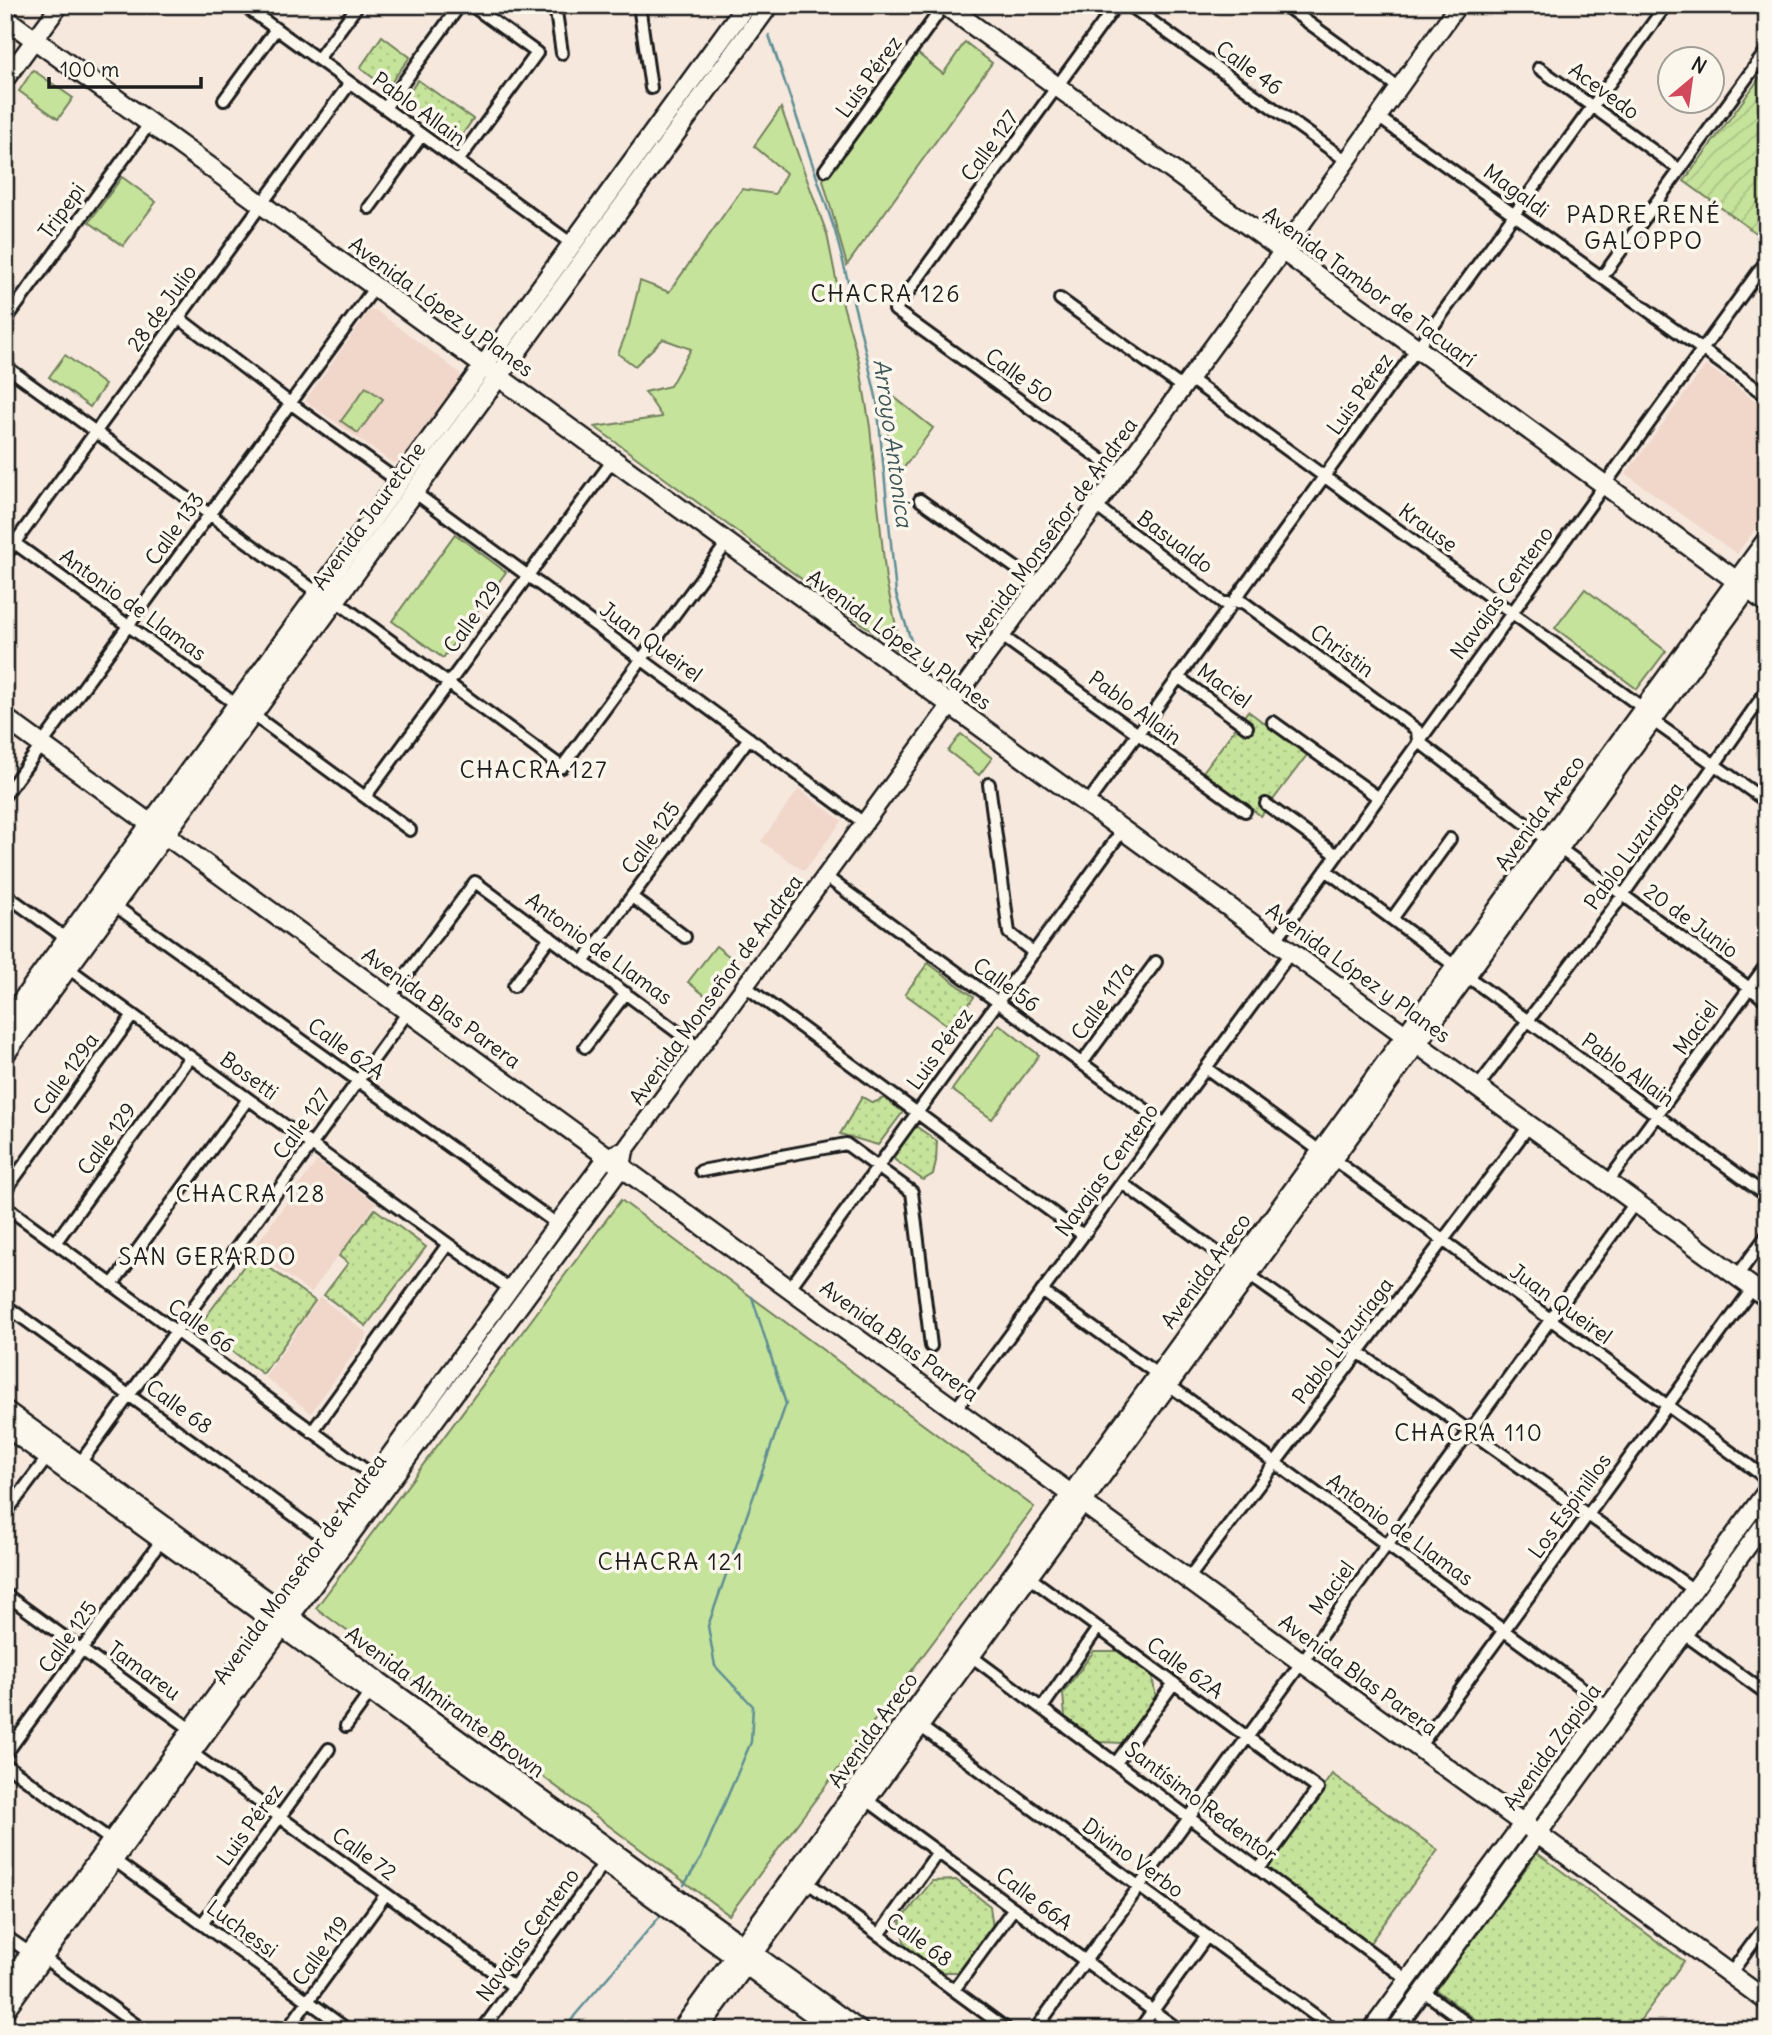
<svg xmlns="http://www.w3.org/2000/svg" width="1772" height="2035" viewBox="0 0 1772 2035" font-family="Delius,sans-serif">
<defs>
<pattern id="park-dots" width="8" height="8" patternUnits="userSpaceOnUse" patternTransform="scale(1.75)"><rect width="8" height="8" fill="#c6e39b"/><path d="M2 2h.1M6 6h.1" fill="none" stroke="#aac285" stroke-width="1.8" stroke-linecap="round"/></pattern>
<pattern id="garden-furrows" width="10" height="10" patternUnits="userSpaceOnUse" patternTransform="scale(1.75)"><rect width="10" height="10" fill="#c6e39b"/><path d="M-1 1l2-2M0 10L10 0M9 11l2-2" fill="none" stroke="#aac285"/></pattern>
</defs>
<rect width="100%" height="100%" fill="#f6e8dd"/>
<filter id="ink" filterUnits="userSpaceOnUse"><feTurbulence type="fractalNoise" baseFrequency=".0143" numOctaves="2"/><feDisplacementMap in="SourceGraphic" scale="14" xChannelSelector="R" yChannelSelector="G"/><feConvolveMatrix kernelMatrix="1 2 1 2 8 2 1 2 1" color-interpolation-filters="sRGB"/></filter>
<g filter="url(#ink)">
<path fill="#f1d6ca" d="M 375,310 L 460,373 L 461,381 L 402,461 L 393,463 L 305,401 L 369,311 Z
M 1706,365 L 1767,409 L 1767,417 L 1755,433 L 1767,441 L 1767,513 L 1737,554 L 1626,474 Z
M 799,789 L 842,821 L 804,871 L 761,841 Z
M 317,1161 L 376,1203 L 311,1293 L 252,1250 Z
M 320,1297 L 368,1334 L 311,1413 L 265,1377 Z"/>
<path fill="#c6e39b" stroke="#71805c" stroke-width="2" d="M 965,42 L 992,63 L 847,265 L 823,180 L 916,52 L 943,74 Z
M 33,70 L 73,98 L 58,119 L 19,91 Z
M 781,108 L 827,234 L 837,284 L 859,361 L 870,427 L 886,580 L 902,653 L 595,427 L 662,417 L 645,392 L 670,386 L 691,349 L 663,339 L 635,366 L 618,354 L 629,326 L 640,281 L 669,292 L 742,189 L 775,194 L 786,173 L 754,146 Z
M 122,177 L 156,202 L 123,246 L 89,222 Z
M 65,355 L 105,385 L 90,407 L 49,377 Z
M 366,387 L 383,399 L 358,433 L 341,421 Z
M 884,389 L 933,428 L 892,484 Z
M 455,534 L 506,572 L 443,658 L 392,621 Z
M 1585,589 L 1666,651 L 1637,689 L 1555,628 Z
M 961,734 L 992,758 L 979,775 L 948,751 Z
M 716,946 L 739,964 L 711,1000 L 688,982 Z
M 999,1024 L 1039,1055 L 992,1119 L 952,1090 Z
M 601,1177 L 605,1179 L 300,1591 Z
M 621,1200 L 1034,1507 L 729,1915 L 316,1608 Z
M 1767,1498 L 1767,1511 L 1388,2030 L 1377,2030 Z"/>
<path fill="url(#park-dots)" stroke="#71805c" stroke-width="2" d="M 382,36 L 410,57 L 387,88 L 360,68 Z
M 418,80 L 473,119 L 458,141 L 403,101 Z
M 1248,711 L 1307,755 L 1261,816 L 1203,772 Z
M 928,963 L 974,997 L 951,1028 L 905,994 Z
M 862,1097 L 873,1103 L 884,1098 L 903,1112 L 878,1145 L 840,1134 Z
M 911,1127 L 917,1127 L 937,1141 L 936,1161 L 933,1174 L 923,1180 L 895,1160 L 893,1156 Z
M 375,1209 L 426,1247 L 366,1326 L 324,1295 L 348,1263 L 339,1256 Z
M 252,1255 L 315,1301 L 263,1374 L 199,1326 Z
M 1094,1651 L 1117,1651 L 1152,1676 L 1156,1698 L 1123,1743 L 1100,1742 L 1065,1717 L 1063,1693 Z
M 1332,1774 L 1438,1850 L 1369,1944 L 1267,1868 Z
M 1537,1853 L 1684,1961 L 1639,2022 L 1649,2030 L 1490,2030 L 1436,1990 Z
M 956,1880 L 990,1906 L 993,1928 L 960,1972 L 937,1972 L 905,1946 L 900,1922 L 932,1881 Z"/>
<path fill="url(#garden-furrows)" stroke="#71805c" stroke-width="2" d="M 1767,68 L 1767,241 L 1684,181 Z"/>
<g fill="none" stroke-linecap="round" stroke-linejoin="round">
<path stroke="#5f8f95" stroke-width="2.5" d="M 769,35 L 835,231 L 859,324 L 877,401 L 896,594 L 916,656
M 684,1885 L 701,1858 L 751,1742 L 753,1706 L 715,1666 L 708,1626 L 786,1404 L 752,1297
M 565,2030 L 575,2015 L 662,1914"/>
<g stroke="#1c1c1c" stroke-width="16">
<path id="minor" d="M 243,5 L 572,244
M 555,5 L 562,53
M 639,5 L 651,88
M 1116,5 L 895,310 L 1121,474
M 1129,5 L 1347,161
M 1284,5 L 1399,88
M 318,59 L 358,5
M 1539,68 L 1680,170
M 224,100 L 276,29
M 385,108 L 460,5
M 1378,117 L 1767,396
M 458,161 L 537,53 L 471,5
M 825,170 L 944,5
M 369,208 L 422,135
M 1602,277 L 1764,54
M 1060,299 L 1183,388
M 179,318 L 290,403 L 399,482
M 5,321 L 150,123
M 5,366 L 318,593
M 1190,379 L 1643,708
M 414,492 L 864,823
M 920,500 L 1040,585
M 1097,507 L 1223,603 L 1243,602 L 1417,730 L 1418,741
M 5,536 L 237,705
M 5,556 L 350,83
M 335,600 L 562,767 L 727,543
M 1002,636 L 1245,811
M 1178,677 L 1247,727
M 252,714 L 410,830
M 1653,721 L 1767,802
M 1273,722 L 1379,798
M 1418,741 L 1547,840
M 989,784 L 1009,933 L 1034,953
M 5,795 L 375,287
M 365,797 L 613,460
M 1266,804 L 1337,855
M 1086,805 L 1666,5
M 1559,848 L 1767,1001
M 1326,870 L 1455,966
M 825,876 L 1165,1124
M 5,894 L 67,939
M 632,897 L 685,937
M 114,905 L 557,1224
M 1392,919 L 1450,839
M 1275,941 L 1762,267
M 584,961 L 749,738
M 68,968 L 510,1289
M 1467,976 L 1767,1196
M 514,986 L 550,937
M 745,986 L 1083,1235
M 389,998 L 475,882 L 699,1048
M 585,1047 L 626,993
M 1082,1063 L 1156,962
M 1206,1068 L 1320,1151
M 1477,1088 L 1623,895 L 1767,690
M 1333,1159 L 1767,1479
M 701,1171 L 846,1144 L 912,1192 L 931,1346
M 1122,1183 L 1236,1266
M 1607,1183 L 1767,964
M 5,1191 L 133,1015
M 5,1206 L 375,1477
M 55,1243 L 190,1057
M 1249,1275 L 1694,1590
M 1737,1276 L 1767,1235
M 112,1285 L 248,1099
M 789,1289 L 1122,831
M 1042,1291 L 1157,1374
M 5,1305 L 329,1541
M 1169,1385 L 1608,1707
M 955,1410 L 1291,952
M 312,1432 L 448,1244
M 80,1463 L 408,1012
M 5,1514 L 47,1458
M 1029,1577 L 1318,1789 L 1259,1869
M 1188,1579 L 1529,1126
M 5,1594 L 192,1730
M 1684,1634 L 1767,1694
M 971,1656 L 1408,1980
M 1042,1708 L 1098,1628
M 917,1724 L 1335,2030
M 346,1726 L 370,1693
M 1419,1747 L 1753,1288
M 192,1753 L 514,1987
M 5,1755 L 161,1541
M 1116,1763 L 1174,1683
M 5,1764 L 112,1841
M 867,1800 L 1179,2030
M 114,1860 L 348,2030
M 807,1882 L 1008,2030
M 202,1924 L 329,1749
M 879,1935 L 938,1852
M 5,1936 L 30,1953
M 44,1958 L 143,2030
M 1730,1974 L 1767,1924
M 954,1990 L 1014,1908
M 1423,1991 L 1476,2030
M 287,2030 L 386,1894
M 482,2030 L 604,1863
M 1035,2030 L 1635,1203
M 1139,2030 L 1207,1936"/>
</g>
<g stroke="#1c1c1c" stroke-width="21">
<path id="secondary" d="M 5,80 L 60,5
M 5,1409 L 860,2030
M 5,1427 L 834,2030
M 5,1987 L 557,1224 L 607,1157 L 619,1152
M 5,2011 L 291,1616 L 622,1167 L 625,1150 L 1274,263 L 1458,5
M 680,2030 L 1767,538
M 699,2030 L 1767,564
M 1371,2030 L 1767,1490
M 1395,2030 L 1767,1520"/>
</g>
<g stroke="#1c1c1c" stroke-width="23">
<path id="primary" d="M 945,5 L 1767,603
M 5,18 L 1767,1298
M 5,718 L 1767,2001
M 5,1024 L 746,5
M 5,1054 L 769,5"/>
</g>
<use href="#minor" stroke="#fbf7ec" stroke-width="10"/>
<use href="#secondary" stroke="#fbf7ec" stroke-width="16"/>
<use href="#primary" stroke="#fbf7ec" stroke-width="18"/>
</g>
</g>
<g text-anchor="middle" stroke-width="7" stroke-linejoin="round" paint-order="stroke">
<g font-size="21" fill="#1c1c1c" stroke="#fbf7ec">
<text transform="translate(1249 68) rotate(36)" y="7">Calle 46</text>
<text transform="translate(869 77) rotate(-54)" y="7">Luis Pérez</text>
<text transform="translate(1604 91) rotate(36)" y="7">Acevedo</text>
<text transform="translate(419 109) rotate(36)" y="7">Pablo Allain</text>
<text transform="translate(990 146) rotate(-54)" y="7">Calle 127</text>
<text transform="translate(1516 191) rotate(36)" y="7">Magaldi</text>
<text transform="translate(62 211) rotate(-54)" y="7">Tripepi</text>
<text transform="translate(1369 287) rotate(36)" y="7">Avenida Tambor de Tacuarí</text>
<text transform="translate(441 307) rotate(36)" y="7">Avenida López y Planes</text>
<text transform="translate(162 308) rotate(-54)" y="7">28 de Julio</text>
<text transform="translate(1019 376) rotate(36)" y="7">Calle 50</text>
<text transform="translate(1360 394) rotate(-54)" y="7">Luis Pérez</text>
<text transform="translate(369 516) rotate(-54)" y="7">Avenida Jauretche</text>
<text transform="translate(1428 528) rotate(36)" y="7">Krause</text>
<text transform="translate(175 529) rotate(-54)" y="7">Calle 133</text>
<text transform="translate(1051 533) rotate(-54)" y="7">Avenida Monseñor de Andrea</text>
<text transform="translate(1175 542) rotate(37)" y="7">Basualdo</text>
<text transform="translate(1502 593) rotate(-54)" y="7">Navajas Centeno</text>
<text transform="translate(133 605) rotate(36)" y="7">Antonio de Llamas</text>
<text transform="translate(473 617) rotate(-54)" y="7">Calle 129</text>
<text transform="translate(899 640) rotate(36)" y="7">Avenida López y Planes</text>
<text transform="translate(651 642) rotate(36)" y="7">Juan Queirel</text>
<text transform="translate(1342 651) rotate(36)" y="7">Christin</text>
<text transform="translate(1224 686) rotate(36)" y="7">Maciel</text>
<text transform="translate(1135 708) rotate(36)" y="7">Pablo Allain</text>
<text transform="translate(1540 813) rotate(-54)" y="7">Avenida Areco</text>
<text transform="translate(651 838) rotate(-54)" y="7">Calle 125</text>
<text transform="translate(1634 846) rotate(-54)" y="7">Pablo Luzuriaga</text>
<text transform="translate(1691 921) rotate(36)" y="7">20 de Junio</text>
<text transform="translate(599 949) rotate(36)" y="7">Antonio de Llamas</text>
<text transform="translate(1358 973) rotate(36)" y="7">Avenida López y Planes</text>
<text transform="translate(1006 985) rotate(36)" y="7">Calle 56</text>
<text transform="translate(716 990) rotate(-54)" y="7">Avenida Monseñor de Andrea</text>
<text transform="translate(1103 1001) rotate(-54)" y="7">Calle 117a</text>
<text transform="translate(441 1008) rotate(36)" y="7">Avenida Blas Parera</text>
<text transform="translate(1696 1028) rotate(-54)" y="7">Maciel</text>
<text transform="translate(346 1049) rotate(36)" y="7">Calle 62A</text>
<text transform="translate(940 1049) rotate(-54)" y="7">Luis Pérez</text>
<text transform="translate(1628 1070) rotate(36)" y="7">Pablo Allain</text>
<text transform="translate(66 1074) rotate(-54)" y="7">Calle 129a</text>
<text transform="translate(249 1076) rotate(36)" y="7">Bosetti</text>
<text transform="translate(302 1124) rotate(-54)" y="7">Calle 127</text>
<text transform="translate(107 1139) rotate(-54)" y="7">Calle 129</text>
<text transform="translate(1107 1170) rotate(-54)" y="7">Navajas Centeno</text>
<text transform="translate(1206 1271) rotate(-54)" y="7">Avenida Areco</text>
<text transform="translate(1561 1304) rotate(36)" y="7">Juan Queirel</text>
<text transform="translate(201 1326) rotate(36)" y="7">Calle 66</text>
<text transform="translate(899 1341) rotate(36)" y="7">Avenida Blas Parera</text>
<text transform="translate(1343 1341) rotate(-53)" y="7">Pablo Luzuriaga</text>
<text transform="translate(179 1407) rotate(36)" y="7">Calle 68</text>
<text transform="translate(1570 1506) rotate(-54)" y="7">Los Espinillos</text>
<text transform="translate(1400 1530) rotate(36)" y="7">Antonio de Llamas</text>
<text transform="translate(300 1569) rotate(-54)" y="7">Avenida Monseñor de Andrea</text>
<text transform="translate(1332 1588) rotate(-54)" y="7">Maciel</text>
<text transform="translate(68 1637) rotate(-54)" y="7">Calle 125</text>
<text transform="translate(1185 1668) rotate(36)" y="7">Calle 62A</text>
<text transform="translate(144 1671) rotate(36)" y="7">Tamareu</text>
<text transform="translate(1358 1675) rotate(36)" y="7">Avenida Blas Parera</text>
<text transform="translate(445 1702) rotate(36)" y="7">Avenida Almirante Brown</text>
<text transform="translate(873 1730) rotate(-54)" y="7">Avenida Areco</text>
<text transform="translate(1552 1747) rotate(-54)" y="7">Avenida Zapiola</text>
<text transform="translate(1201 1802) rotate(37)" y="7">Santísimo Redentor</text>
<text transform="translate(250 1825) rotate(-54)" y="7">Luis Pérez</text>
<text transform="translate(364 1854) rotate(36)" y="7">Calle 72</text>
<text transform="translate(1133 1858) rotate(36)" y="7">Divino Verbo</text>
<text transform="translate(1034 1899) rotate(37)" y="7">Calle 66A</text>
<text transform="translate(242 1929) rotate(36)" y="7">Luchessi</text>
<text transform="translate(528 1935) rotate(-54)" y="7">Navajas Centeno</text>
<text transform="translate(919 1940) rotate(36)" y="7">Calle 68</text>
<text transform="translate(321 1951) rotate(-54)" y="7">Calle 119</text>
</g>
<g font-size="23" letter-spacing="2" fill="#1c1c1c" stroke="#fbf7ec">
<text x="1644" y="223">PADRE RENÉ<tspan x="1644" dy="26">GALOPPO</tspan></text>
<text x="886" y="302">CHACRA 126</text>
<text x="534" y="778">CHACRA 127</text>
<text x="251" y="1202">CHACRA 128</text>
<text x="208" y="1265">SAN GERARDO</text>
<text x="1469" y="1441">CHACRA 110</text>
<text x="671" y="1570">CHACRA 121</text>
</g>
<g font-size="23" font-style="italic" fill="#3d5659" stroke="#fbf7ec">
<text transform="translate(893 443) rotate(82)" y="8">Arroyo Antonica</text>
</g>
</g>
<rect width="1772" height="2035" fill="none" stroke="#fbf7ec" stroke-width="28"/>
<rect x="14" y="14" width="1744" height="2007" fill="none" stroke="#1c1c1c" stroke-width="2.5" filter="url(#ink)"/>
<g transform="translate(1691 80) rotate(29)"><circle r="33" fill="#fbf7ec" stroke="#a29f99" stroke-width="2"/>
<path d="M0-5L12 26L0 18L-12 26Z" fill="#d1495b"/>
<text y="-10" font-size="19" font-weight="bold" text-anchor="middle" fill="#1c1c1c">N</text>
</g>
<path d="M49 77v10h152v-10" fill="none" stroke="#1c1c1c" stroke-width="3.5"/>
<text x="60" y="77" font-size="21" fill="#1c1c1c" stroke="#fbf7ec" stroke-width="5" paint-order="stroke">100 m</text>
</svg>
